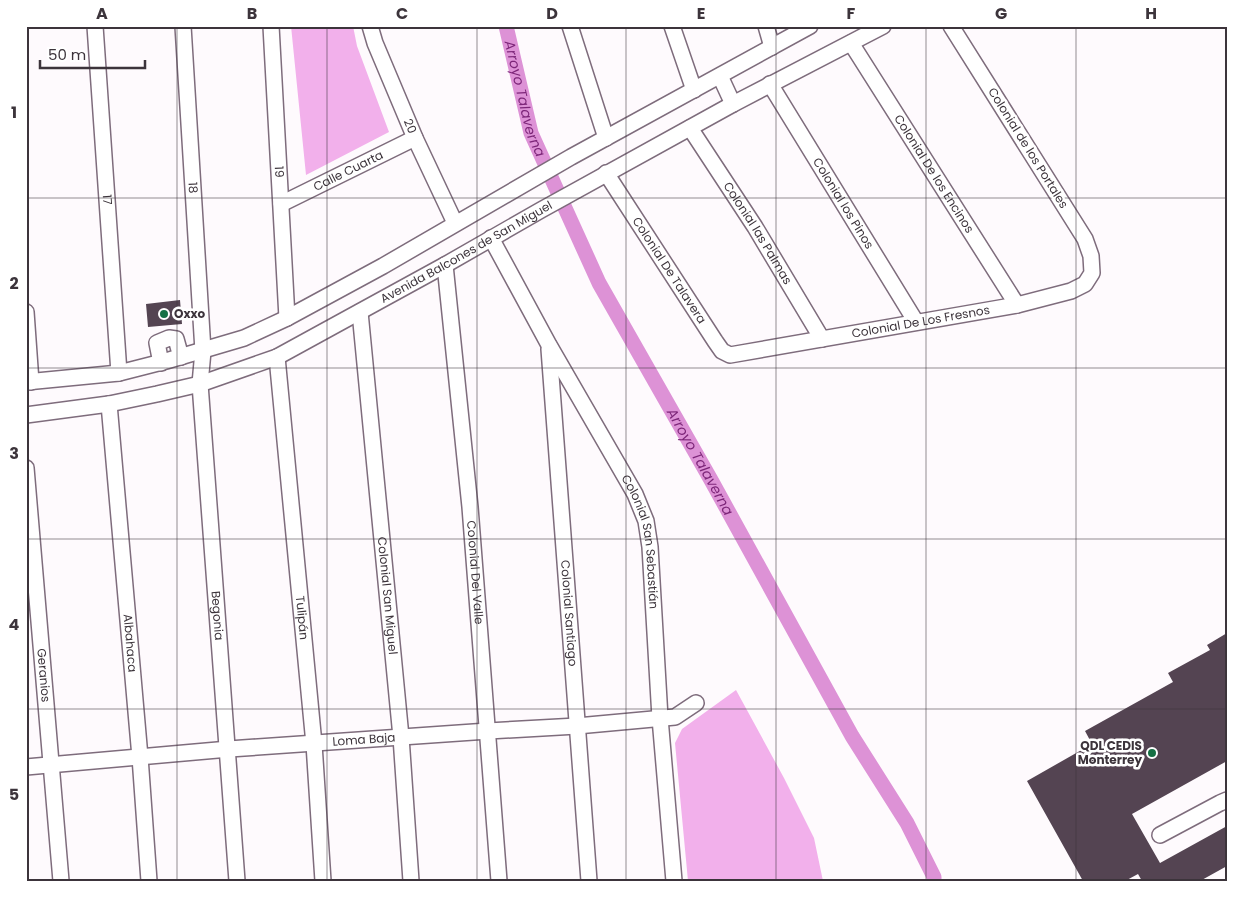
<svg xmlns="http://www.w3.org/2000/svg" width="1253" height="907" viewBox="0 0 1253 907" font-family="Poppins,sans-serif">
<rect width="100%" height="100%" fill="#fefafd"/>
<path fill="#f2b0eb" d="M 291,26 L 353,26 L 357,46 L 389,132 L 306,175 Z
M 736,690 L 784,778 L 814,838 L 823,881 L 688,881 L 675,743 L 682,729 Z"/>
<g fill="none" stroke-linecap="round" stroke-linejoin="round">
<path stroke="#dd92d6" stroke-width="15" id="s1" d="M 506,26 L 531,133 L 599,283 L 711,480 L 852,736 L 907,823 L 934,877 L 934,881"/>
</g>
<path fill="#544452" d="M 180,300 L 182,324 L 148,327 L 146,304 Z
M 1227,633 L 1227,761 L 1132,814 L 1160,863 L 1227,826 L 1227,866 L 1200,881 L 1142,881 L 1138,874 L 1125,881 L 1083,881 L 1027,781 L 1092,744 L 1085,731 L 1173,682 L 1168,673 L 1210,650 L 1207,645 Z"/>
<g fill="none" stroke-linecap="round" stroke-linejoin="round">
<g stroke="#7e6c7c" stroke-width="18">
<g id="minor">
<path id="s2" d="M 95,26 L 119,373"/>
<path id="s3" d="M 183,26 L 203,351 L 200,384 L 237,881"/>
<path id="s4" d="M 271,26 L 287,318"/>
<path id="s5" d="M 370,26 L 375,43 L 415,138 L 455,223"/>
<path d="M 570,26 L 606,138"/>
<path d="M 672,26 L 694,90"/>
<path d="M 766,26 L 772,47"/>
<path id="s6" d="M 851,43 L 1017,305"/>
<path d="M 720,76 L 733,104"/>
<path id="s7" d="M 770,84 L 916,322"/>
<path id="s8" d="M 690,128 L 755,227 L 822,339"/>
<path id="s9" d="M 606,173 L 715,341 L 722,351 L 730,355 L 1017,305 L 1071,291 L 1085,284 L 1092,273 L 1091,256 L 1085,239 L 951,26"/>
<path id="s10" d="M 281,204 L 415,138"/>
<path id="s11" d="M 491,238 L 549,345 L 635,494 L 646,521 L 650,547 L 660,718 L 674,881"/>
<path id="s12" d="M 445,265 L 470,507 L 499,881"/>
<path d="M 26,312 L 31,382"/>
<path id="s13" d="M 360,312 L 401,737 L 411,881"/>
<path id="s14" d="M 549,349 L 589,881"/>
<path id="s15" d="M 277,357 L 314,744 L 323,881"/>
<path d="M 161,363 L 157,343 L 169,338 L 176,339 L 181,357"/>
<path d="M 26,382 L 119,373 L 166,361 L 244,338 L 287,318 L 383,266 L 571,157 L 810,26"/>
<path id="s16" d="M 109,404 L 140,757 L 149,881"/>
<path id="s17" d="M 26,415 L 109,404 L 157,394 L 200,384 L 277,357 L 445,265 L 541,210 L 733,104 L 883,26"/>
<path id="s18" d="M 26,468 L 61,881"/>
<path id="s19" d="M 26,767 L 229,749 L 488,731 L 577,726 L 675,717 L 696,703"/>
<path d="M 1160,835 L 1220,803 L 1227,800"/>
</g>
</g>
<use href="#minor" stroke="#fff" stroke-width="15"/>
</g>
<path fill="none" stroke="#3c343b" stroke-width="1" stroke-opacity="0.55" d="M 177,26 L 177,881M 327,26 L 327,881M 477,26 L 477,881M 626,26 L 626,881M 776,26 L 776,881M 926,26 L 926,881M 1076,26 L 1076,881M 26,198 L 1227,198M 26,368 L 1227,368M 26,539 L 1227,539M 26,709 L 1227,709"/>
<g fill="#157044" stroke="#fff" stroke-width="2">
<circle cx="164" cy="314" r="5"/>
<circle cx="1152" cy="753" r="5"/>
</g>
<g text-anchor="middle" stroke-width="5" stroke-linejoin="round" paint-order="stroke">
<g font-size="12" fill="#3c343b" stroke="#fff">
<text dy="4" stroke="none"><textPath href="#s5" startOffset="108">20</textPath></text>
<text transform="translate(1028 148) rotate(58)" y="4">Colonial de los Portales</text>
<text dy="4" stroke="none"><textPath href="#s10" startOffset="75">Calle Cuarta</textPath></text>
<text dy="4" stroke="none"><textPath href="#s4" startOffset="146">19</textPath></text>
<text dy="4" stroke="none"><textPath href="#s6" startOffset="155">Colonial De los Encinos</textPath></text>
<text dy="4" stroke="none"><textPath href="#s3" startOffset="162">18</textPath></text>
<text dy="4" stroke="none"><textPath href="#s2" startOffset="174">17</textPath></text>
<text dy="4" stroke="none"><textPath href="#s7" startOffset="140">Colonial los Pinos</textPath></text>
<text dy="4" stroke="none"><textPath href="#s8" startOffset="125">Colonial las Palmas</textPath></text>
<text dy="4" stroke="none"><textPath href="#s17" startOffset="475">Avenida Balcones de San Miguel</textPath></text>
<text dy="4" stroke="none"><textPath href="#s9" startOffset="116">Colonial De Talavera</textPath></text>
<text dy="4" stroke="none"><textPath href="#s9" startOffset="415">Colonial De Los Fresnos</textPath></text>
<text dy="4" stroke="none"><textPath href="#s11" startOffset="342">Colonial San Sebastián</textPath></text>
<text dy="4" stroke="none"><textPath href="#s12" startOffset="309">Colonial Del Valle</textPath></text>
<text dy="4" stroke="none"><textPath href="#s13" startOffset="285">Colonial San Miguel</textPath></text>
<text dy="4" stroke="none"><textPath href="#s14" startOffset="265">Colonial Santiago</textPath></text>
<text dy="4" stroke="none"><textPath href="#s3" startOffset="591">Begonia</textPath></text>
<text dy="4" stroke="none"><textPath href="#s15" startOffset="262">Tulipán</textPath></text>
<text dy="4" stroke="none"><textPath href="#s16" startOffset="240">Albahaca</textPath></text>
<text dy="4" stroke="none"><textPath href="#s18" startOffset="208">Geranios</textPath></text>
<text dy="4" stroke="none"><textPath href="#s19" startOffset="339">Loma Baja</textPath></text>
</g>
<g font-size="12" font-weight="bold" fill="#3c343b" stroke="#fff" text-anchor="start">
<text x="174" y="318">Oxxo</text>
<text x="1142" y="750" text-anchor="end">QDL CEDIS<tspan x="1142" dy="14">Monterrey</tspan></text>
</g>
<g font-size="14" font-style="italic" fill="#7d2679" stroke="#fff">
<text dy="5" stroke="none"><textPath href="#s1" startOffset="75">Arroyo Talaverna</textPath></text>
<text dy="5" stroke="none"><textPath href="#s1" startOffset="480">Arroyo Talaverna</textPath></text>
</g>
</g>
<rect width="1253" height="907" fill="none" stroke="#ffffff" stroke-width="55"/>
<path d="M40 60v8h105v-8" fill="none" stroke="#3c343b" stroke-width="2.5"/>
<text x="48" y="60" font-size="15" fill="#3c343b" stroke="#ffffff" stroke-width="4" paint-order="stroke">50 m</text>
<rect x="28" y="28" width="1198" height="852" fill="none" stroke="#3c343b" stroke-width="2"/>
<g font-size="16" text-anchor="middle" font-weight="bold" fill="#3c343b">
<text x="102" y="19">A</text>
<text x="252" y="19">B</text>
<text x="402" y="19">C</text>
<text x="552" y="19">D</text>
<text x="701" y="19">E</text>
<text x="851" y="19">F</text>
<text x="1001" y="19">G</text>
<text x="1151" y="19">H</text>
<text x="14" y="118">1</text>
<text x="14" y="289">2</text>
<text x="14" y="459">3</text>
<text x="14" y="630">4</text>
<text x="14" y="800">5</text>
</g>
</svg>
